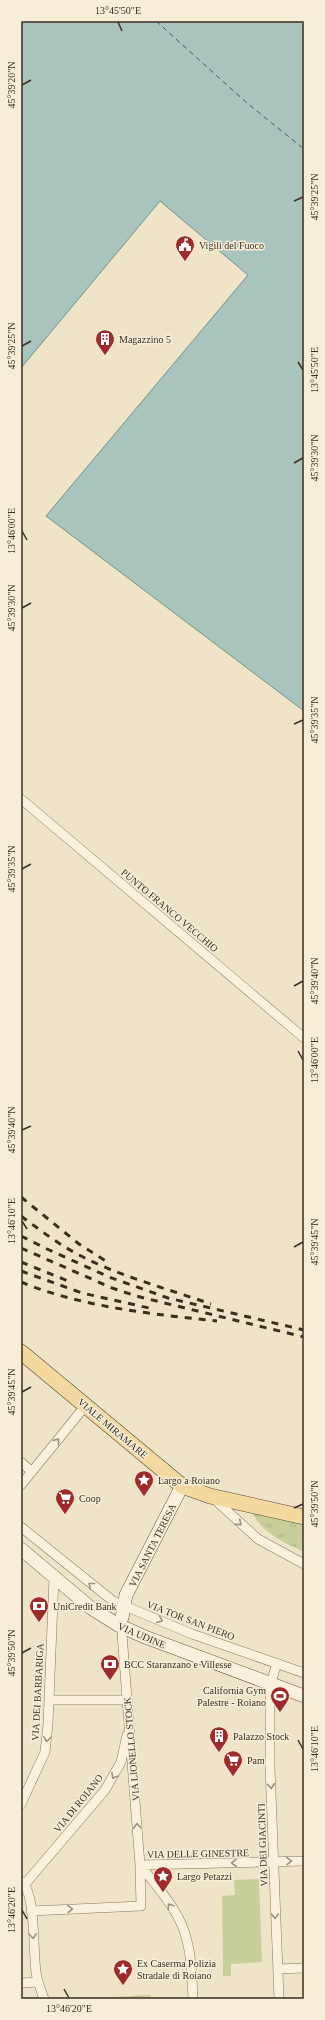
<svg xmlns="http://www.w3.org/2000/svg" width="325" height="2020" viewBox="0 0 325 2020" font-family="'Times New Roman',serif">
<defs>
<pattern id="grass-tufts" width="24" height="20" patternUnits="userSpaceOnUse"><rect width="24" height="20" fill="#c9cf9b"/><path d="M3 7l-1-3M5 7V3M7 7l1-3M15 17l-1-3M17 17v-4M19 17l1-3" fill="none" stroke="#aeb285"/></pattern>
</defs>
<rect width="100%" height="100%" fill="#f0e4c8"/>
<path fill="url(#grass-tufts)" d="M 253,1513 L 304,1525 L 304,1552 C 286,1543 261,1533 253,1513 Z
M 151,1995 L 151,1999 L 73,1999 Z"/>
<path fill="#c9cf9b" d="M 259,1879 L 262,1962 L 231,1964 L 231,1976 L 223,1976 L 222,1896 L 235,1895 L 234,1880 Z"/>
<path fill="#a9c4bc" stroke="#6f938a" d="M 21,21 L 304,21 L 304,711 L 46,516 L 248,275 L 160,201 L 21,368 Z"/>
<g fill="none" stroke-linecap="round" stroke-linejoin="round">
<path stroke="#2f5d5a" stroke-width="1" stroke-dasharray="5 4" stroke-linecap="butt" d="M 156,21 L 247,103 L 304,149"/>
<g stroke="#8d765c" stroke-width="10">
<path id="street" d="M 21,799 L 304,1038
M 21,1462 L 32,1472
M 21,1485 L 86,1405
M 213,1498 L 258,1539 L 304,1564
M 21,1527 L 113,1601 L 192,1634 L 304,1673
M 273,1676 L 277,1663
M 270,1691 L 270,1767 L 279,1999
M 49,1700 L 127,1700
M 21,1804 L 45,1752 L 48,1724 L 54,1577
M 140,1865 L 304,1861
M 140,1865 C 157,1887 181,1912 187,1941 C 192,1959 192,1980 193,1999
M 21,1881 C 36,1892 33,1952 36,1972 C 37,1981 41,1990 44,1999
M 25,1884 L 105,1790 L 121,1762 L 127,1735
M 31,1911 L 141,1906 L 140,1865 L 122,1634
M 278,1969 L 304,1968
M 21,1983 L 38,1982"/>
</g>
<g stroke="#6f573f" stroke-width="14">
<path id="secondary" d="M 21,1549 L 91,1608 L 118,1625 L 145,1637 L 304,1696
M 122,1618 L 126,1595 L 182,1486"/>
</g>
<g stroke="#5b4430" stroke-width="16">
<path id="primary" d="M 21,1352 L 182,1486 L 210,1496 L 304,1517"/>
</g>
<use href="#street" stroke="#faf1dc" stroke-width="9"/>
<use href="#secondary" stroke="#faf1dc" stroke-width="13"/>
<use href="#primary" stroke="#f3d9a0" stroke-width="15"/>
<path stroke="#3d2e20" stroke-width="3" stroke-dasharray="7 7" stroke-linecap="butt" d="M 21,1197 L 79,1244 L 109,1263
M 21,1216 C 40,1230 58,1244 79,1255 C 119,1276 168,1289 211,1304
M 21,1236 L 47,1249 L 109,1277 L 168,1298 L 304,1330
M 21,1248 L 112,1288 L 136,1296 L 304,1337
M 21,1262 L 73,1283
M 21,1271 L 82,1293 L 149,1308
M 21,1282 C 82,1307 151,1314 217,1321"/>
</g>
<defs><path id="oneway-chevron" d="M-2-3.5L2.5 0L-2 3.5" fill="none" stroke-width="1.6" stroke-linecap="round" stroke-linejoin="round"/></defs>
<g stroke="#9c907e">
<use href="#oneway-chevron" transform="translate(57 1441) rotate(-51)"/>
<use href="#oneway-chevron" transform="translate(239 1523) rotate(41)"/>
<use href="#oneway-chevron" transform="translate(91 1585) rotate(-141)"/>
<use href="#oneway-chevron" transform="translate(160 1620) rotate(23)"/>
<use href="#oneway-chevron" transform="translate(47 1739) rotate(97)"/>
<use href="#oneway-chevron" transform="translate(114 1776) rotate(120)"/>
<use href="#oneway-chevron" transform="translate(271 1786) rotate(86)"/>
<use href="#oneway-chevron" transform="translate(137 1826) rotate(-95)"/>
<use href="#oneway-chevron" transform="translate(289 1861) rotate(-2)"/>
<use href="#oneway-chevron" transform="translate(234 1863) rotate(179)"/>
<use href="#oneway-chevron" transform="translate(170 1906) rotate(-124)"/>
<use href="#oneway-chevron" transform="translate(70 1909) rotate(-3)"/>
<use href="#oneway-chevron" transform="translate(275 1916) rotate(88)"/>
<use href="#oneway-chevron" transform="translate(33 1936) rotate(87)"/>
</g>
<path fill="none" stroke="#3d2e20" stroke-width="1.5" d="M 118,22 L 122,31M 22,85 L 31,80M 294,201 L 303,197M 22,346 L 31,341M 298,362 L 303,370M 294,463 L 303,458M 22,531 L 27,540M 22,608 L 31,603M 294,724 L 303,720M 22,869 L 31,864M 294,986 L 303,981M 298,1051 L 303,1060M 22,1130 L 31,1126M 22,1221 L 27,1229M 294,1247 L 303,1242M 22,1392 L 31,1387M 294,1508 L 303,1504M 22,1653 L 31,1648M 298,1740 L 303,1749M 22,1910 L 27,1919M 64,1989 L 69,1998"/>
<defs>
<g id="civic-pin" transform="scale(1)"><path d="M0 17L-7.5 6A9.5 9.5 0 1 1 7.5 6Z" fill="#9e2a2b" stroke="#f7eed8"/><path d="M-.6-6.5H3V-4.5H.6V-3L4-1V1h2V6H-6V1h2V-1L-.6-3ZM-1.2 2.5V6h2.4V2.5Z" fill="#fff"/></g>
<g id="building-pin" transform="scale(1)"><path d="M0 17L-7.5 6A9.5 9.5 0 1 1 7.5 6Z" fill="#9e2a2b" stroke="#f7eed8"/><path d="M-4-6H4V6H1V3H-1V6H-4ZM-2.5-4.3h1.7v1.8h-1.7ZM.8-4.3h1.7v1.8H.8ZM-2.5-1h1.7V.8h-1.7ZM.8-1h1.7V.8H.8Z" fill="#fff"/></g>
<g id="sight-pin" transform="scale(1)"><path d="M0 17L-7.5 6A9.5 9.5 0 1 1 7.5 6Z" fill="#9e2a2b" stroke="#f7eed8"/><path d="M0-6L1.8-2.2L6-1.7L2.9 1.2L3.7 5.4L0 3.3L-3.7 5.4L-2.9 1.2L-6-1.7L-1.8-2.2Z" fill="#fff"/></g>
<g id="supermarket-pin" transform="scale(1)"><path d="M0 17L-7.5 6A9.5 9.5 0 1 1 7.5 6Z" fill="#9e2a2b" stroke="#f7eed8"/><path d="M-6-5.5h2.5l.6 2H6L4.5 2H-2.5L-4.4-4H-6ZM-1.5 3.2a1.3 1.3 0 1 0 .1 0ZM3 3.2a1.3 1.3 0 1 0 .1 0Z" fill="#fff"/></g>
<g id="bank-pin" transform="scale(1)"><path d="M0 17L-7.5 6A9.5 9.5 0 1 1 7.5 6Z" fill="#9e2a2b" stroke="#f7eed8"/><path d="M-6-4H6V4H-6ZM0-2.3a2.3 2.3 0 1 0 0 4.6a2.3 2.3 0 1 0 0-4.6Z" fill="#fff"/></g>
<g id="stadium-pin" transform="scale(1)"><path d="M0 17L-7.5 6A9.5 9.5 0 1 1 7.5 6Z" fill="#9e2a2b" stroke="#f7eed8"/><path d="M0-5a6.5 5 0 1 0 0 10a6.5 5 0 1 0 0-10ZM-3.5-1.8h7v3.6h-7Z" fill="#fff"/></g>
</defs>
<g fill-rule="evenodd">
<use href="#civic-pin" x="185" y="245"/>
<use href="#building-pin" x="105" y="339"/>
<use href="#sight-pin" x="144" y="1480"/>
<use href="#supermarket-pin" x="65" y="1498"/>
<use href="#bank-pin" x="39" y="1606"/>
<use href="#bank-pin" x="110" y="1664"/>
<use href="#stadium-pin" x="280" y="1696"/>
<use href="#building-pin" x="219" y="1736"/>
<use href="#supermarket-pin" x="233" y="1760"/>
<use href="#sight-pin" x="163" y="1876"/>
<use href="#sight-pin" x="123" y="1969"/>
</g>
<g text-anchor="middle" stroke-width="3" stroke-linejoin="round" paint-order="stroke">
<g font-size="10" fill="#3d2e20" stroke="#f7eed8" text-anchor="start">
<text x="199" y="249">Vigili del Fuoco</text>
<text x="119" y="343">Magazzino 5</text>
<text x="158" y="1484">Largo a Roiano</text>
<text x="79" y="1502">Coop</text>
<text x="53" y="1610">UniCredit Bank</text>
<text x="124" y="1668">BCC Staranzano e Villesse</text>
<text x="266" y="1694" text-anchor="end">California Gym<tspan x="266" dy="12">Palestre - Roiano</tspan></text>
<text x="233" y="1740">Palazzo Stock</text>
<text x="247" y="1764">Pam</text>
<text x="177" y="1880">Largo Petazzi</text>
<text x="137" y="1967">Ex Caserma Polizia<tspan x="137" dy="12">Stradale di Roiano</tspan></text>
</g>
<g font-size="10" fill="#3d2e20" stroke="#f7eed8">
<text transform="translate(170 910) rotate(40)" y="4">PUNTO FRANCO VECCHIO</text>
<text transform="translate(113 1428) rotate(40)" y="4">VIALE MIRAMARE</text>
<text transform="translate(152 1545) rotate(-63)" y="4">VIA SANTA TERESA</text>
<text transform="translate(191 1620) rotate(21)" y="4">VIA TOR SAN PIERO</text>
<text transform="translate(142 1635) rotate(23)" y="4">VIA UDINE</text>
<text transform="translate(37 1692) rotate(-87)" y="4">VIA DEI BARBARIGA</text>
<text transform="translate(131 1749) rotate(-95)" y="4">VIA LIONELLO STOCK</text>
<text transform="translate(78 1803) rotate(-51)" y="4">VIA DI ROIANO</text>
<text transform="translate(262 1845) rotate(-92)" y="4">VIA DEI GIACINTI</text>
<text transform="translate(198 1853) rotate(-1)" y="4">VIA DELLE GINESTRE</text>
</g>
</g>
<rect width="325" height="2020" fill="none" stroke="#f7eed8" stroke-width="44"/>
<rect x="22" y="22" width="281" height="1976" fill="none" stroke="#3d2e20" stroke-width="1.5"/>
<g font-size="10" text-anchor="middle" fill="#3d2e20">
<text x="118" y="14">13°45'50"E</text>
<text transform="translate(11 85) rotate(-90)" y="4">45°39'20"N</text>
<text transform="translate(314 197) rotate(-90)" y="4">45°39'25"N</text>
<text transform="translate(11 346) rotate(-90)" y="4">45°39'25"N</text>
<text transform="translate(314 370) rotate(-90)" y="4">13°45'50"E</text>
<text transform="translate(314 458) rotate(-90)" y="4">45°39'30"N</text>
<text transform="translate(11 531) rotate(-90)" y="4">13°46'00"E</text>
<text transform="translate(11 608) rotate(-90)" y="4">45°39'30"N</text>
<text transform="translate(314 720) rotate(-90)" y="4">45°39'35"N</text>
<text transform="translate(11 869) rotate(-90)" y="4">45°39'35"N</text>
<text transform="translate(314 981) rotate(-90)" y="4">45°39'40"N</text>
<text transform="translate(314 1060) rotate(-90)" y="4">13°46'00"E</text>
<text transform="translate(11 1130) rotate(-90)" y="4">45°39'40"N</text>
<text transform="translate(11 1221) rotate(-90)" y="4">13°46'10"E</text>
<text transform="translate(314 1242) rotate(-90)" y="4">45°39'45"N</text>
<text transform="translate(11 1392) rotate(-90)" y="4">45°39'45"N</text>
<text transform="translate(314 1504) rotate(-90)" y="4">45°39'50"N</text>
<text transform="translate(11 1653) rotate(-90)" y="4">45°39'50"N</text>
<text transform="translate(314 1749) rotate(-90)" y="4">13°46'10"E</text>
<text transform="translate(11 1910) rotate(-90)" y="4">13°46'20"E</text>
<text x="69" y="2012">13°46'20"E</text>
</g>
</svg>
